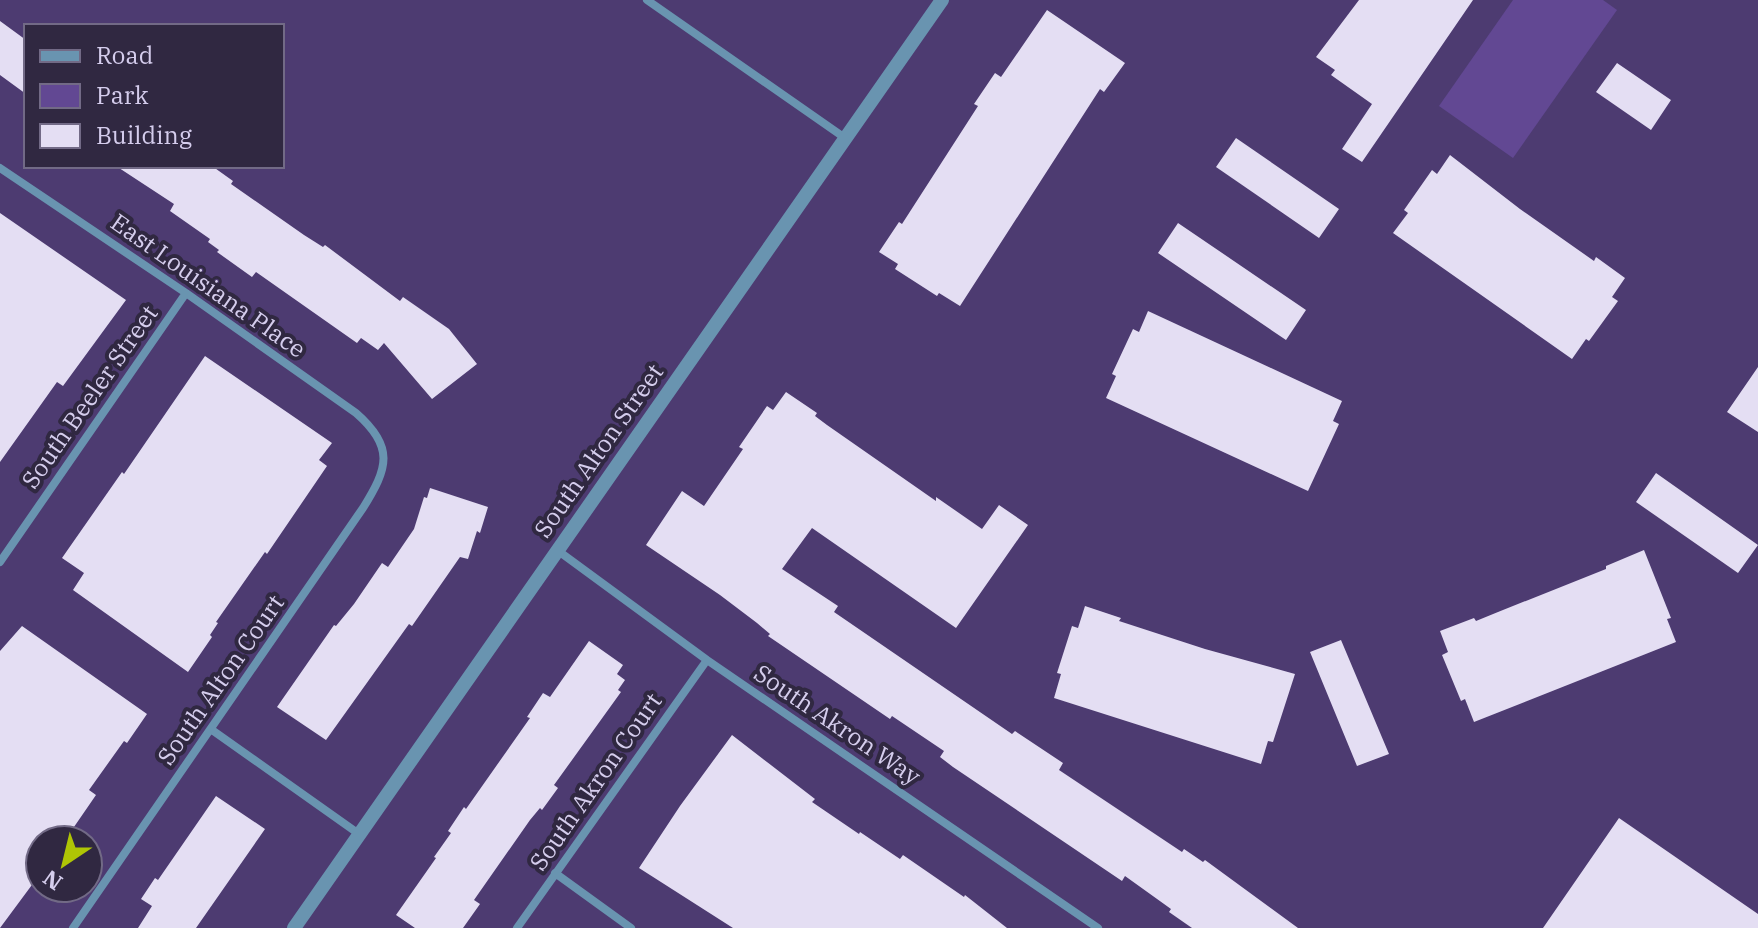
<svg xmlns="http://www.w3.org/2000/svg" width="1758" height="928" viewBox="0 0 1758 928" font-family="'IBM Plex Serif',serif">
<rect width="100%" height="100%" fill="#4d3b71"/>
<path fill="#624893" d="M 1513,0 L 1603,0 L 1617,10 L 1513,158 L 1439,106 Z"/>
<path fill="#e4def3" d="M 1359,0 L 1473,0 L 1362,162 L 1342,149 L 1372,104 L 1331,75 L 1335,70 L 1316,57 Z
M 1047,10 L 1125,63 L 1104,92 L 1100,89 L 960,306 L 939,293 L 937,296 L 895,269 L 898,264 L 879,252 L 899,222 L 902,224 L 978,106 L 974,104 L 995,73 L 1001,77 Z
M 0,21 L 26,40 L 26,94 L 0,75 Z
M 1617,63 L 1671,100 L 1651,130 L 1596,92 Z
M 1236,138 L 1339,209 L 1319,238 L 1216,167 Z
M 1450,155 L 1520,209 L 1594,261 L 1596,257 L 1625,278 L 1612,297 L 1618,301 L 1589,341 L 1586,339 L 1572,359 L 1393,233 L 1408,213 L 1404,210 L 1432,170 L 1437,174 Z
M 116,166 L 212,166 L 233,181 L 231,184 L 304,235 L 323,247 L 325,245 L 400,301 L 403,297 L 449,329 L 477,364 L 432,399 L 384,343 L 378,350 L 361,338 L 357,343 L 256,272 L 252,277 L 217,252 L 219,250 L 208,242 L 210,239 L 170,211 L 174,204 Z
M 0,213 L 126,300 L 63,386 L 57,382 L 0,462 Z
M 1178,223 L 1306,310 L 1286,340 L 1158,253 Z
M 1148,311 L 1342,401 L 1333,421 L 1339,424 L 1308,491 L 1106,398 L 1116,376 L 1112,374 L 1133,329 L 1139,332 Z
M 205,356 L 332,443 L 319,460 L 327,466 L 267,554 L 265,552 L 216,622 L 218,623 L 210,635 L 212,637 L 188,672 L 73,590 L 84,573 L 62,558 L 122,472 L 124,474 Z
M 1758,367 L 1758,432 L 1727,412 Z
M 786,392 L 817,413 L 815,416 L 827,425 L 936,501 L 936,497 L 982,529 L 999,505 L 1028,525 L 956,628 L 812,528 L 782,569 L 838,606 L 834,612 L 1012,734 L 1015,731 L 1063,763 L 1059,770 L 1182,852 L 1184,849 L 1203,862 L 1205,860 L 1298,928 L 1192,928 L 1169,912 L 1171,909 L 1125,876 L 1122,881 L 953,767 L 940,757 L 944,751 L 892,716 L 890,719 L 768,636 L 770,634 L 757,623 L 720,595 L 646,545 L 682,491 L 704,506 L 743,449 L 739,447 L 767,406 L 773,410 Z
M 1656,473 L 1758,545 L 1738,573 L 1636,502 Z
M 430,488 L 488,507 L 480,533 L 477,531 L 468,559 L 460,557 L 412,626 L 409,624 L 326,740 L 277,707 L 334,625 L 336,626 L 354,604 L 382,563 L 388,567 L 414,529 L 424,497 L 427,498 Z
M 1644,550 L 1671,618 L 1667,619 L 1676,642 L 1474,722 L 1465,699 L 1461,701 L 1442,655 L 1448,652 L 1440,631 L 1474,618 L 1476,621 L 1498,612 L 1606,569 L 1606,566 Z
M 1085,606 L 1121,618 L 1119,621 L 1205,649 L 1295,674 L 1273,742 L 1268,741 L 1261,764 L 1054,698 L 1061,674 L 1057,673 L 1072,626 L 1078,628 Z
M 22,626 L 147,714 L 127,743 L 124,741 L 89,790 L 96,795 L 65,840 L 40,840 L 40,874 L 0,928 L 0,651 Z
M 1341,640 L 1389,754 L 1357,766 L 1310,652 Z
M 589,641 L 623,665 L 617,674 L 625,680 L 618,690 L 621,692 L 554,785 L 558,788 L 542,810 L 540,808 L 530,820 L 474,900 L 480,904 L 463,928 L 415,928 L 396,915 L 436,858 L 434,857 L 451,833 L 448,831 L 464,807 L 466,809 L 530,718 L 527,717 L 543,693 L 550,697 Z
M 732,735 L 815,799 L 812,802 L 859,834 L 860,832 L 900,859 L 903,855 L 964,897 L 965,895 L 1007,928 L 733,928 L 639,868 L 680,806 Z
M 216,796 L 265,829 L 196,928 L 138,928 L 152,906 L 141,899 L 155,878 L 158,880 Z
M 1619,818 L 1758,914 L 1758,928 L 1543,928 Z"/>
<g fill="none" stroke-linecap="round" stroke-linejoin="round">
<path stroke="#6994b0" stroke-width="8" d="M 647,0 L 845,138
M 0,168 L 186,293 L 356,413 C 395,447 388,468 363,508 L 73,928
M 557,550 L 707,660 L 1098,928
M 0,562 L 186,293
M 212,730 L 359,834
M 555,873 L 631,928
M 517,928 L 707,660"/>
<path stroke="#6994b0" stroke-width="14" d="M 294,928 L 942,0"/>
</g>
<g text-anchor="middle" stroke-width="8" stroke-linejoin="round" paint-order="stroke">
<g font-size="24" fill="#d5cded" stroke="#302841">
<text transform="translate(208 286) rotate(35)" y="8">East Louisiana Place</text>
<text transform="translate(90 397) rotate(-55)" y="8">South Beeler Street</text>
<text transform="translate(599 451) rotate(-55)" y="8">South Alton Street</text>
<text transform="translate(221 680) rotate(-55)" y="8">South Alton Court</text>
<text transform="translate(837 725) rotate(34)" y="8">South Akron Way</text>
<text transform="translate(596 782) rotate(-55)" y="8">South Akron Court</text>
</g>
</g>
<rect x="24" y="24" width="260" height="144" fill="#302841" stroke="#726a86" stroke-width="2"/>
<rect x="40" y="50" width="40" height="12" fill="#6994b0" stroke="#726a86" stroke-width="2"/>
<text x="96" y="64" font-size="24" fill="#d5cded">Road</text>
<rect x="40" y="84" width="40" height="24" fill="#624893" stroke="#726a86" stroke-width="2"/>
<text x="96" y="104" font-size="24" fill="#d5cded">Park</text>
<rect x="40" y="124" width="40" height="24" fill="#e4def3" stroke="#726a86" stroke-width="2"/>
<text x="96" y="144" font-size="24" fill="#d5cded">Building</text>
<g transform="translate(64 864) rotate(215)"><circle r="38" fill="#302841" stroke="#726a86" stroke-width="2"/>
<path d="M0-6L14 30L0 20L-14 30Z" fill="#afc505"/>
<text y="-12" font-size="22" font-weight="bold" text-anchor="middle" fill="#d5cded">N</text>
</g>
</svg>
